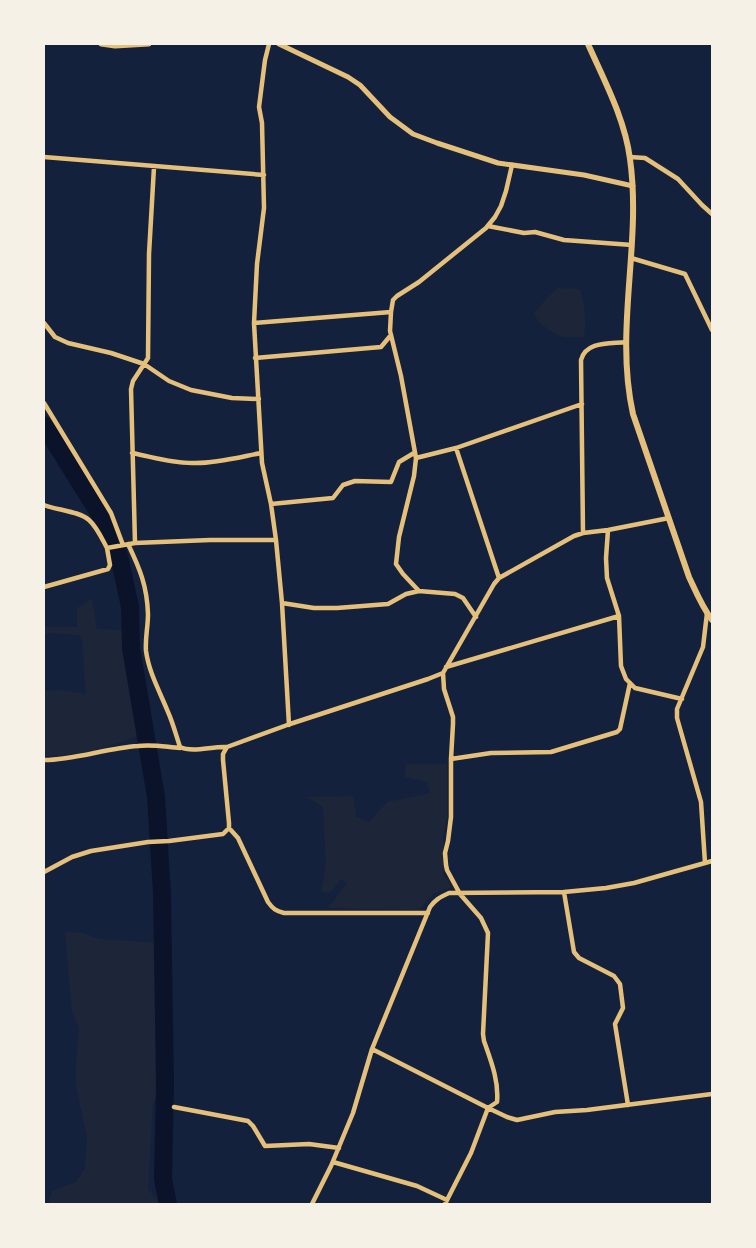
<svg xmlns="http://www.w3.org/2000/svg" width="756" height="1248" viewBox="0 0 756 1248" font-family="'Nunito Sans',sans-serif">
<rect width="100%" height="100%" fill="#14213d"/>
<path fill="#1d2539" d="M 558,288 L 580,289 C 584,301 588,327 583,337 L 564,337 L 557,335 L 539,323 L 534,313 L 548,297 Z
M 92,599 L 97,629 L 121,630 L 139,682 L 144,711 L 145,733 C 110,747 82,756 44,756 L 44,691 L 58,690 L 86,694 L 82,638 L 78,635 L 44,633 L 44,627 L 77,627 L 77,608 Z
M 406,764 L 447,764 L 447,818 L 443,836 L 444,876 L 452,887 L 433,894 L 419,910 L 328,908 L 347,883 L 341,879 L 330,893 L 321,892 L 326,866 L 323,807 L 307,797 L 353,796 L 356,816 L 369,822 L 387,802 L 430,793 L 427,782 L 405,777 Z
M 65,932 L 84,933 L 99,939 L 159,943 L 164,1008 L 166,1074 L 153,1104 L 148,1189 L 160,1204 L 48,1204 L 52,1191 L 76,1182 L 85,1168 L 87,1138 L 76,1086 L 76,1063 L 79,1028 L 72,1012 Z"/>
<g fill="none" stroke-linecap="round" stroke-linejoin="round">
<path stroke="#0b132b" stroke-width="18" d="M 44,425 L 97,510 L 114,541 L 119,556 L 130,607 L 131,648 L 156,797 L 162,893 L 165,1083 L 163,1179 L 168,1204"/>
<path stroke="#e5c07b" stroke-width="4.5" d="M 269,44 L 265,60 L 259,107 L 262,123 L 264,208 L 257,264 L 254,323 L 262,463 L 271,504 L 276,540 L 282,603 L 289,725
M 44,157 L 264,175
M 630,157 L 645,158 L 678,179 L 702,205 L 712,214
M 488,226 L 524,233 L 535,232 L 564,240 L 632,245
M 631,258 L 685,274 L 712,330
M 44,323 L 55,337 L 68,343 L 111,353 L 144,364 L 169,381 L 191,390 L 232,398 L 259,399
M 254,323 L 391,312
M 255,358 L 381,347 L 391,335
M 44,403 L 111,513 L 123,545
M 456,448 L 499,578
M 132,453 C 153,457 175,464 196,463 C 218,463 240,457 261,453
M 416,458 L 456,448 L 582,404
M 271,504 L 333,498 L 343,485 L 355,481 L 391,482 L 399,462 L 414,453
M 44,505 C 56,510 79,511 89,520 C 97,527 102,539 107,548 L 135,543 L 210,540 L 276,540
M 608,530 L 606,558 L 607,578 L 619,616 L 621,666 L 626,679 L 635,688 L 682,699
M 583,533 L 581,360 C 586,341 610,344 626,342
M 135,543 L 131,389 L 133,381 L 148,358 L 149,254 L 154,167
M 128,544 C 140,569 147,586 148,614 C 148,627 145,638 146,651 C 149,673 160,692 168,712 C 173,723 176,735 180,747 C 193,753 212,746 227,747
M 44,587 L 108,569 L 110,565 L 107,548
M 419,591 L 403,574 L 396,564 L 399,537 L 414,476 L 416,458 L 401,376 L 390,331 L 391,312 L 393,300 L 397,296 L 419,282 L 486,228 L 495,217 L 501,206 L 506,191 L 512,165
M 282,603 L 314,608 L 337,608 L 388,604 L 406,594 L 419,591 L 455,594 L 463,598 L 476,617
M 446,667 L 619,616
M 443,673 L 444,689 L 453,717 L 453,724 L 451,759 L 451,817 L 448,841 L 445,853 L 446,865 L 447,870 L 460,894 L 481,918 L 488,933 L 483,1034 L 484,1041 C 491,1061 499,1081 497,1102 L 488,1108 L 471,1153 L 445,1204
M 451,759 L 491,753 L 551,752 L 617,732 L 620,729 L 630,683
M 44,760 C 75,760 106,748 138,746 C 152,744 166,747 180,748
M 229,828 L 238,838 L 268,902 C 273,909 276,911 284,913 L 428,913
M 705,863 L 701,802 L 677,718 L 677,709 L 703,647 L 707,613
M 44,872 L 72,857 L 91,851 L 148,842 L 169,841 L 223,834 L 229,828 L 229,823 L 223,760 L 223,754 L 227,747 L 290,724 L 428,679 L 443,673 L 494,584 L 499,578 L 574,536 L 583,533 L 608,530 L 669,518
M 564,892 L 574,952 L 579,958 L 614,976 L 620,984 L 623,1008 L 615,1024 L 628,1105
M 372,1049 L 488,1108 L 507,1117 L 517,1120 L 555,1112 L 587,1110 L 712,1094
M 174,1107 L 248,1121 L 253,1126 L 265,1146 L 309,1144 L 339,1148
M 333,1162 L 417,1186 L 447,1200
M 312,1204 L 331,1166 L 353,1113 L 372,1049 L 430,907 C 435,900 440,897 449,893 L 564,892 L 606,888 L 634,883 L 712,861"/>
<path stroke="#e5c07b" stroke-width="5" d="M 101,44 L 115,46 L 149,44
M 279,44 L 348,77 L 360,85 L 390,117 L 413,134 L 437,143 L 498,163 L 584,175 L 633,186"/>
<path stroke="#e5c07b" stroke-width="6" d="M 588,44 C 604,80 625,119 630,159 C 642,244 614,329 633,414 L 689,577 C 696,592 702,607 712,620"/>
</g>
<rect width="756" height="1248" fill="none" stroke="#f6f1e7" stroke-width="90"/>
</svg>
